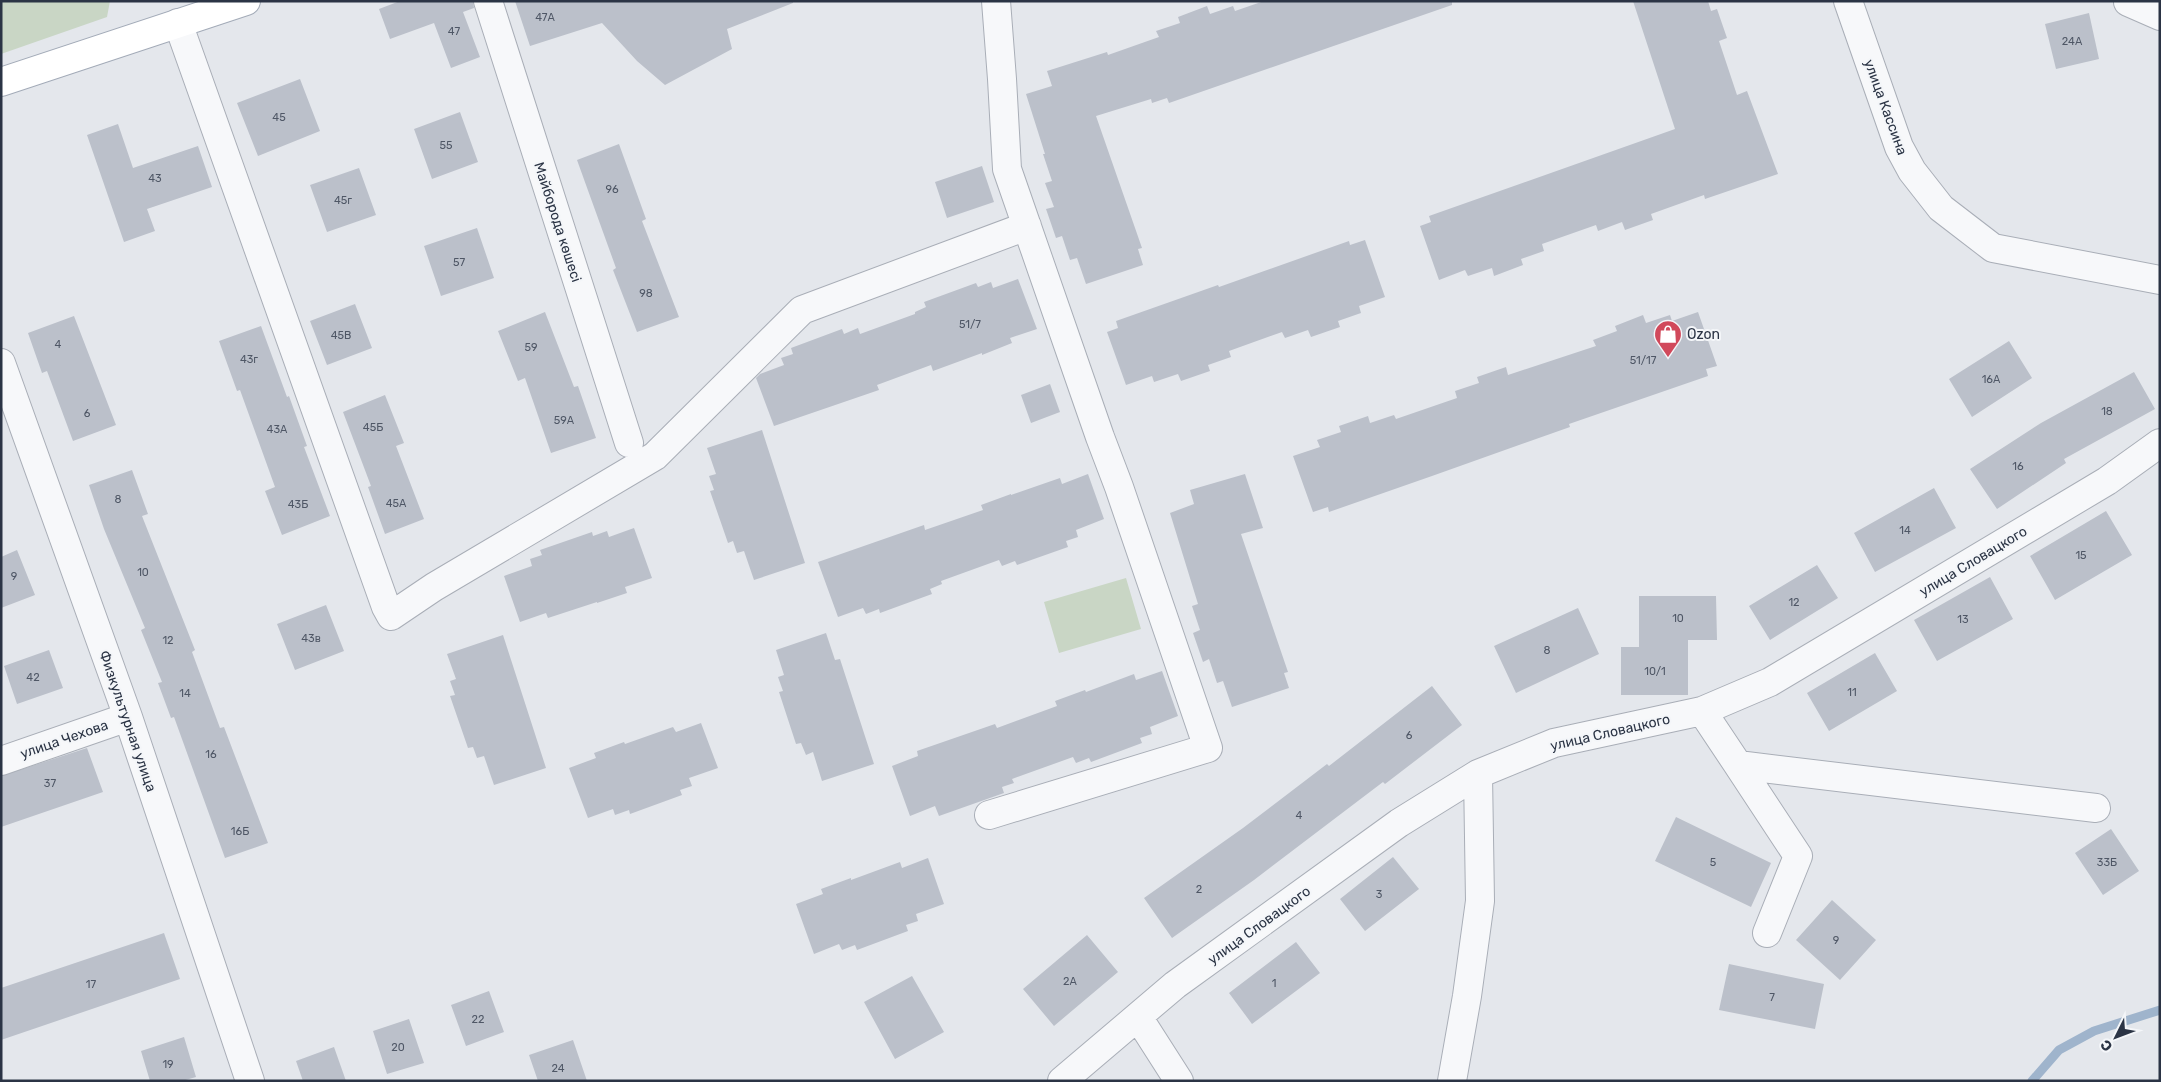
<svg xmlns="http://www.w3.org/2000/svg" width="2161" height="1082" viewBox="0 0 2161 1082" font-family="Rubik,sans-serif">
<rect width="100%" height="100%" fill="#e4e7ec"/>
<path fill="#c9d6c5" d="M 1,1 L 110,1 L 107,17 L 1,54 Z
M 1126,578 L 1141,629 L 1059,653 L 1044,602 Z"/>
<g fill="none" stroke-linecap="round" stroke-linejoin="round">
<path stroke="#9fb4cc" stroke-width="9" d="M 2032,1081 L 2059,1050 L 2094,1031 L 2160,1010"/>
</g>
<path fill="#bbc0ca" d="M 400,1 L 473,1 L 474,8 L 463,12 L 480,57 L 451,68 L 434,23 L 390,39 L 379,9 Z
M 515,1 L 793,1 L 793,3 L 727,29 L 732,49 L 665,85 L 637,61 L 602,23 L 530,46 Z
M 1264,1 L 1452,1 L 1452,5 L 1169,103 L 1167,98 L 1152,103 L 1151,99 L 1096,116 L 1142,248 L 1138,249 L 1143,265 L 1086,284 L 1077,258 L 1070,260 L 1062,236 L 1056,238 L 1046,209 L 1054,207 L 1045,183 L 1052,181 L 1043,154 L 1045,154 L 1026,94 L 1052,86 L 1047,71 L 1107,52 L 1108,55 L 1159,37 L 1156,31 L 1180,23 L 1178,17 L 1207,6 L 1210,14 L 1233,6 L 1235,11 Z
M 1633,1 L 1708,1 L 1711,11 L 1717,9 L 1727,38 L 1719,41 L 1737,95 L 1747,91 L 1778,174 L 1705,199 L 1704,195 L 1651,214 L 1653,220 L 1625,230 L 1622,222 L 1598,231 L 1596,225 L 1542,244 L 1544,251 L 1521,259 L 1523,265 L 1494,276 L 1492,268 L 1468,276 L 1465,270 L 1439,280 L 1420,226 L 1431,222 L 1429,216 L 1675,129 Z
M 2089,13 L 2099,59 L 2056,69 L 2045,24 Z
M 300,79 L 320,131 L 258,156 L 237,103 Z
M 460,112 L 478,162 L 432,179 L 414,129 Z
M 118,124 L 133,168 L 198,146 L 212,187 L 147,209 L 155,231 L 124,242 L 87,135 Z
M 619,144 L 646,219 L 642,221 L 679,317 L 637,332 L 613,270 L 616,268 L 577,160 Z
M 982,166 L 994,202 L 947,218 L 935,182 Z
M 359,168 L 376,215 L 327,232 L 310,185 Z
M 477,228 L 494,278 L 441,296 L 424,246 Z
M 1365,240 L 1385,297 L 1359,306 L 1361,313 L 1338,321 L 1340,327 L 1311,337 L 1308,330 L 1285,338 L 1282,332 L 1229,351 L 1231,357 L 1208,365 L 1210,371 L 1181,381 L 1178,374 L 1154,382 L 1152,376 L 1126,385 L 1107,332 L 1118,328 L 1116,321 L 1218,285 L 1219,287 L 1349,241 L 1350,245 Z
M 1018,279 L 1037,329 L 1010,338 L 1012,343 L 982,355 L 982,353 L 933,371 L 931,365 L 877,385 L 879,390 L 774,426 L 756,378 L 760,374 L 784,365 L 781,358 L 793,354 L 791,348 L 842,329 L 844,334 L 858,328 L 860,334 L 915,314 L 915,312 L 926,307 L 924,302 L 976,283 L 978,287 L 991,282 L 993,288 Z
M 355,304 L 372,348 L 327,365 L 310,321 Z
M 545,312 L 574,387 L 578,386 L 596,438 L 551,453 L 525,378 L 518,381 L 498,331 Z
M 1698,312 L 1717,366 L 1706,369 L 1708,376 L 1569,424 L 1570,427 L 1432,476 L 1329,512 L 1328,507 L 1313,512 L 1293,456 L 1320,447 L 1317,440 L 1341,432 L 1339,426 L 1368,416 L 1370,423 L 1394,415 L 1396,419 L 1457,398 L 1455,391 L 1479,383 L 1477,377 L 1506,367 L 1508,375 L 1596,346 L 1593,340 L 1617,331 L 1615,326 L 1643,315 L 1646,323 L 1670,315 L 1672,321 Z
M 74,316 L 116,425 L 73,441 L 47,371 L 42,373 L 28,333 Z
M 261,326 L 287,397 L 289,396 L 307,446 L 304,447 L 330,516 L 282,535 L 265,491 L 275,487 L 240,390 L 237,391 L 219,341 Z
M 2009,341 L 2032,378 L 1972,417 L 1949,379 Z
M 2134,372 L 2155,409 L 2064,459 L 2066,463 L 1997,509 L 1970,469 L 2041,423 Z
M 1050,384 L 1060,412 L 1031,423 L 1021,395 Z
M 385,395 L 404,443 L 396,446 L 424,519 L 385,534 L 368,487 L 371,486 L 343,412 Z
M 762,430 L 805,563 L 754,580 L 744,551 L 737,553 L 733,541 L 728,543 L 710,491 L 714,490 L 709,476 L 716,474 L 707,448 Z
M 132,470 L 148,514 L 142,516 L 195,650 L 192,652 L 220,728 L 224,727 L 268,843 L 225,858 L 174,717 L 171,718 L 158,683 L 162,682 L 141,630 L 145,628 L 104,529 L 89,485 Z
M 1088,474 L 1104,519 L 1076,530 L 1078,537 L 1066,541 L 1068,547 L 1017,565 L 1015,561 L 1002,566 L 999,560 L 941,581 L 942,584 L 930,589 L 932,594 L 880,613 L 879,609 L 866,614 L 863,608 L 838,617 L 818,562 L 924,525 L 925,530 L 983,510 L 981,505 L 1011,494 L 1011,495 L 1060,478 L 1062,484 Z
M 1245,474 L 1263,528 L 1241,534 L 1288,672 L 1284,673 L 1289,688 L 1232,707 L 1223,681 L 1217,683 L 1209,659 L 1203,662 L 1193,633 L 1200,630 L 1192,606 L 1198,604 L 1170,513 L 1194,504 L 1190,490 Z
M 1934,488 L 1956,528 L 1875,572 L 1854,533 Z
M 2106,511 L 2132,555 L 2055,600 L 2030,556 Z
M 634,528 L 652,578 L 625,587 L 627,593 L 597,603 L 597,602 L 548,618 L 546,613 L 520,622 L 504,576 L 532,566 L 530,559 L 542,555 L 540,550 L 592,532 L 593,536 L 607,531 L 609,537 Z
M 17,550 L 35,595 L 1,608 L 1,557 Z
M 1817,565 L 1838,598 L 1770,640 L 1749,606 Z
M 1990,577 L 2013,619 L 1937,661 L 1914,620 Z
M 1639,596 L 1716,596 L 1717,640 L 1688,640 L 1688,695 L 1621,695 L 1621,647 L 1639,647 Z
M 326,605 L 344,651 L 295,670 L 277,624 Z
M 1578,608 L 1599,654 L 1516,693 L 1494,646 Z
M 826,633 L 835,660 L 840,659 L 874,764 L 822,781 L 813,752 L 806,755 L 801,743 L 796,744 L 779,692 L 783,691 L 778,677 L 784,675 L 776,650 Z
M 503,635 L 546,768 L 494,785 L 484,756 L 477,758 L 473,747 L 468,748 L 450,696 L 455,695 L 450,681 L 456,679 L 447,654 Z
M 49,650 L 63,688 L 17,704 L 4,666 Z
M 1875,653 L 1897,691 L 1829,731 L 1807,693 Z
M 1162,671 L 1178,716 L 1150,727 L 1152,734 L 1140,738 L 1142,743 L 1091,762 L 1089,758 L 1076,763 L 1073,757 L 1012,779 L 1014,783 L 1002,787 L 1004,793 L 939,816 L 935,806 L 910,816 L 892,766 L 918,756 L 917,751 L 995,724 L 997,728 L 1057,706 L 1055,701 L 1085,690 L 1086,692 L 1134,674 L 1136,680 Z
M 1432,686 L 1462,725 L 1385,784 L 1383,782 L 1254,880 L 1172,938 L 1144,898 L 1243,828 L 1327,764 L 1329,766 Z
M 701,723 L 718,768 L 689,778 L 692,786 L 680,790 L 682,795 L 630,814 L 629,810 L 615,815 L 613,809 L 588,818 L 569,768 L 596,758 L 594,753 L 624,742 L 625,744 L 673,727 L 676,732 Z
M 87,748 L 103,792 L 1,827 L 1,776 Z
M 1676,817 L 1771,863 L 1751,907 L 1655,861 Z
M 2111,829 L 2139,871 L 2103,895 L 2075,853 Z
M 1393,857 L 1419,889 L 1365,931 L 1340,899 Z
M 928,858 L 944,904 L 916,914 L 918,921 L 906,925 L 908,931 L 857,950 L 855,945 L 842,950 L 839,944 L 814,954 L 796,904 L 823,894 L 821,889 L 851,878 L 851,880 L 900,862 L 902,868 Z
M 1832,900 L 1876,940 L 1840,980 L 1796,940 Z
M 164,933 L 180,979 L 1,1040 L 1,988 Z
M 1087,935 L 1118,972 L 1054,1026 L 1023,989 Z
M 1296,942 L 1320,973 L 1252,1024 L 1229,993 Z
M 1729,964 L 1824,984 L 1815,1029 L 1719,1010 Z
M 912,976 L 944,1032 L 895,1059 L 864,1002 Z
M 489,991 L 504,1032 L 466,1046 L 451,1005 Z
M 409,1019 L 424,1063 L 387,1074 L 373,1031 Z
M 184,1037 L 196,1077 L 182,1081 L 150,1081 L 141,1051 Z
M 573,1040 L 587,1081 L 538,1081 L 529,1055 Z
M 334,1047 L 346,1081 L 303,1081 L 296,1061 Z"/>
<g fill="none" stroke-linecap="round" stroke-linejoin="round">
<g stroke="#a9aeb7" stroke-width="30">
<path id="minor" d="M 488,1 L 629,443
M 1848,1 L 1899,147 L 1912,171 L 1941,208 L 1993,248 L 2160,280
M 2128,2 L 2160,16
M 178,23 L 386,607 L 391,616 L 434,587 L 655,456 L 802,310 L 1027,226
M 1,363 L 128,717 L 250,1081
M 1702,711 L 1738,765 L 2096,808
M 1,761 L 128,717
M 1738,765 L 1798,856 L 1767,933
M 989,815 L 1208,748 L 1119,487 L 1100,437 L 1007,169 L 1002,79 L 996,1
M 1138,1017 L 1179,1081
M 1062,1081 L 1175,985 L 1399,823 L 1478,774 L 1554,743 L 1702,711 L 1770,682 L 2107,481 L 2160,443
M 1452,1081 L 1467,996 L 1480,901 L 1478,774"/>
</g>
<g stroke="#a3abb8" stroke-width="30">
<path id="major" d="M 1,82 L 246,1"/>
</g>
<use href="#minor" stroke="#f7f8fa" stroke-width="28"/>
<use href="#major" stroke="#fff" stroke-width="28"/>
</g>
<defs>
<g id="shop-pin" transform="scale(1.4375)"><path d="M0 17L-7.5 6A9.5 9.5 0 1 1 7.5 6Z" fill="#d1495b" stroke="#f4f6f9"/><path d="M-5-2.5h2.3a2.7 3.5 0 0 1 5.4 0H5L5.5 6h-11ZM-1.5-2.5h3a1.5 2.3 0 0 0-3 0Z" fill="#fff"/></g>
</defs>
<g fill-rule="evenodd">
<use href="#shop-pin" x="1668" y="334"/>
</g>
<g text-anchor="middle" stroke-width="4" stroke-linejoin="round" paint-order="stroke">
<g font-size="11" fill="#4f5766">
<text x="545" y="21">47А</text>
<text x="454" y="35">47</text>
<text x="2072" y="45">24А</text>
<text x="279" y="121">45</text>
<text x="446" y="149">55</text>
<text x="155" y="182">43</text>
<text x="612" y="193">96</text>
<text x="343" y="204">45г</text>
<text x="459" y="266">57</text>
<text x="646" y="297">98</text>
<text x="970" y="328">51/7</text>
<text x="341" y="339">45В</text>
<text x="58" y="348">4</text>
<text x="531" y="351">59</text>
<text x="249" y="363">43г</text>
<text x="1643" y="364">51/17</text>
<text x="1991" y="383">16А</text>
<text x="2107" y="415">18</text>
<text x="87" y="417">6</text>
<text x="564" y="424">59А</text>
<text x="373" y="431">45Б</text>
<text x="277" y="433">43А</text>
<text x="2018" y="470">16</text>
<text x="118" y="503">8</text>
<text x="396" y="507">45А</text>
<text x="298" y="508">43Б</text>
<text x="1905" y="534">14</text>
<text x="2081" y="559">15</text>
<text x="143" y="576">10</text>
<text x="14" y="580">9</text>
<text x="1794" y="606">12</text>
<text x="1678" y="622">10</text>
<text x="1963" y="623">13</text>
<text x="311" y="642">43в</text>
<text x="168" y="644">12</text>
<text x="1547" y="654">8</text>
<text x="1655" y="675">10/1</text>
<text x="33" y="681">42</text>
<text x="1852" y="696">11</text>
<text x="185" y="697">14</text>
<text x="1409" y="739">6</text>
<text x="211" y="758">16</text>
<text x="50" y="787">37</text>
<text x="1299" y="819">4</text>
<text x="240" y="835">16Б</text>
<text x="1713" y="866">5</text>
<text x="2107" y="866">33Б</text>
<text x="1199" y="893">2</text>
<text x="1379" y="898">3</text>
<text x="1836" y="944">9</text>
<text x="1070" y="985">2А</text>
<text x="1274" y="987">1</text>
<text x="91" y="988">17</text>
<text x="1772" y="1001">7</text>
<text x="478" y="1023">22</text>
<text x="398" y="1051">20</text>
<text x="168" y="1068">19</text>
<text x="558" y="1072">24</text>
</g>
<g font-size="14" fill="#2b3445" stroke="#f4f6f9">
<text transform="translate(1886 107) rotate(70)" y="5">улица Кассина</text>
<text transform="translate(558 222) rotate(72)" y="5">Майборода көшесі</text>
<text transform="translate(1973 561) rotate(-31)" y="5">улица Словацкого</text>
<text transform="translate(128 721) rotate(71)" y="5">Физкультурная улица</text>
<text transform="translate(1610 732) rotate(-13)" y="5">улица Словацкого</text>
<text transform="translate(64 739) rotate(-19)" y="5">улица Чехова</text>
<text transform="translate(1259 925) rotate(-36)" y="5">улица Словацкого</text>
</g>
<g font-size="14" fill="#2b3445" stroke="#f4f6f9" text-anchor="start">
<text x="1687" y="339">Ozon</text>
</g>
</g>
<rect width="2161" height="1082" fill="none" stroke="#2b3445" stroke-width="5"/>
<g transform="translate(2116 1037) rotate(228)" stroke="#f4f6f9" stroke-width="4" paint-order="stroke">
<path d="M0-4L9 19L0 12L-9 19Z" fill="#2b3445"/>
<text y="-8" font-size="14" font-weight="bold" text-anchor="middle" fill="#2b3445">С</text>
</g>
</svg>
